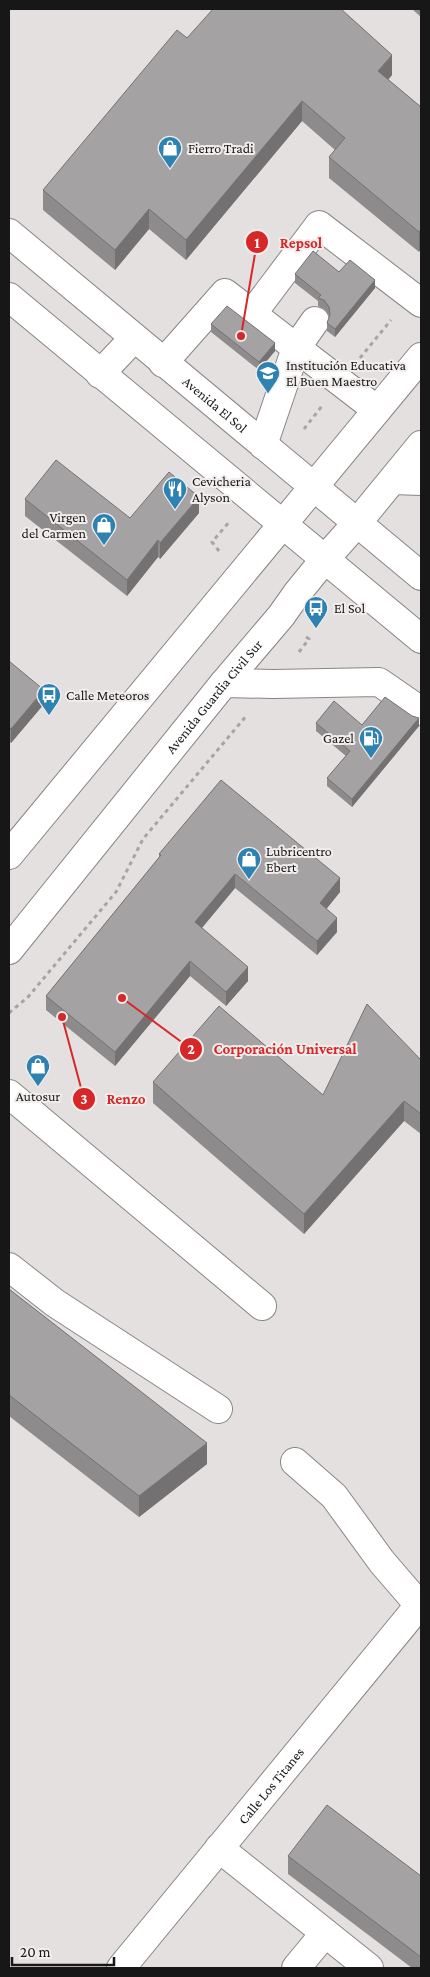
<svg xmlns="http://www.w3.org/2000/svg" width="430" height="1977" viewBox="0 0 430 1977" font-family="'Crimson Pro',serif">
<rect width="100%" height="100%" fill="#e4e0df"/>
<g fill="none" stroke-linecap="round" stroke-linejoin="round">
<g stroke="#898585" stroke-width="30">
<g id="minor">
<path d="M 252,314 L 319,225 L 421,303"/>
<path d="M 163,363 L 225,293 L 377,410"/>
<path d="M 263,445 L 296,348 L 315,321"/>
<path d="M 393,480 L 421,481"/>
<path d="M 224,683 L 273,684 L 379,682 L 421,711"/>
<path d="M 9,1094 L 262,1306"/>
<path d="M 9,1267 L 55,1303 L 218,1409"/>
<path d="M 295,1462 L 334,1496 L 382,1562 L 419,1605"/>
<path d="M 219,1848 L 369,1968"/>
<path id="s1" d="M 121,1968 L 421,1603"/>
<path d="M 296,1968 L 325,1933"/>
</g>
</g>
<g stroke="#898585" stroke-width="30">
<g id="major">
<path id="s2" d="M 9,233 L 421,576"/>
<path d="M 9,297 L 421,639"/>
<path d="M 100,374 L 134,338"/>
<path d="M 9,855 L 421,357"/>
<path id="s3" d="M 9,950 L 224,683 L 281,616 L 298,592 L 325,559 L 357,523 L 421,445"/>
</g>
</g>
<path stroke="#a7a4a3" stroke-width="3" stroke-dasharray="4 4" stroke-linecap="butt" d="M 360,358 L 391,320
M 304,429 L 322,406
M 219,551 L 212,542 L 230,521
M 299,652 L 309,639 L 305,636
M 9,1013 L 28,997 L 116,892 L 143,839 L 247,715"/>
<use href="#minor" stroke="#fff" stroke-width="28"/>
<use href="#major" stroke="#fff" stroke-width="28"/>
</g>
<path fill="#8e8b8c" d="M 412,9 L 421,9 L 421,17 Z
M 187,38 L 392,75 L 388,80 L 421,107 L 419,252 L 329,178 L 329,157 L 335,150 L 302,121 L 186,260 L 149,229 L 115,270 L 43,210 L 43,190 Z
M 339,272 L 375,288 L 335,337 L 327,331 L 327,323 L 330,317 L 329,315 L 324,309 L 318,306 L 318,301 L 295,283 L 295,274 Z
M 211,324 L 275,351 L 259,370 L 211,332 Z
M 25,499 L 130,518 L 199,513 L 160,559 L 158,557 L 127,596 L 25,516 Z
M 9,661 L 44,704 L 11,743 L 9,741 Z
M 412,716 L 419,726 L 352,807 L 327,786 L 327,778 L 346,756 L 316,731 L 316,723 L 362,725 Z
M 159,854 L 340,892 L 326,909 L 337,932 L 317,955 L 235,888 L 202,928 L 248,981 L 226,1006 L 190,976 L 115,1066 L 46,1010 L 46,996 L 159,858 Z
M 421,1060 L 421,1134 L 404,1121 L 304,1234 L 153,1103 L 153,1082 L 323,1095 Z
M 9,1289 L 207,1464 L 139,1517 L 9,1416 Z
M 288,1856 L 421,1876 L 421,1968 L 412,1968 L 288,1874 Z"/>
<path fill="#747172" d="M 392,55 L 392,75 L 378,91 L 378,71 Z
M 302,101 L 302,121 L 186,260 L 186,240 Z
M 149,209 L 149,229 L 115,270 L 115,250 Z
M 421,229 L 421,249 L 419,252 L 419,232 Z
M 375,280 L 375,288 L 335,337 L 335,329 Z
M 275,343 L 275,351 L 259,370 L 259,362 Z
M 199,497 L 199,513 L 160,559 L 160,543 Z
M 158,540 L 158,557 L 127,596 L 127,580 Z
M 44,690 L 44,704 L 11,743 L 11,729 Z
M 419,718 L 419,726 L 352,807 L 352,799 Z
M 235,874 L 235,888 L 195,936 L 195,922 Z
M 340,878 L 340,892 L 320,917 L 320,903 Z
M 337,918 L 337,932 L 317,955 L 317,941 Z
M 190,961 L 190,976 L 115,1066 L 115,1052 Z
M 248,967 L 248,981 L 226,1006 L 226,992 Z
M 404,1101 L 404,1121 L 304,1234 L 304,1214 Z
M 207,1443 L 207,1464 L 139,1517 L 139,1496 Z"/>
<path fill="#a5a2a3" stroke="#747172" d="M 213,9 L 341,9 L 392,55 L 378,71 L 421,107 L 421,229 L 419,232 L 329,157 L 345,138 L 302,101 L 186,240 L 149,209 L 115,250 L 43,190 L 177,30 L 187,38 Z
M 313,251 L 339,272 L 350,260 L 375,280 L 335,329 L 327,323 L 330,315 L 329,307 L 324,300 L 318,298 L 321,295 L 295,274 Z
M 227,306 L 275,343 L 259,362 L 211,324 Z
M 56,460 L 130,518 L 169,472 L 199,497 L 160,543 L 158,540 L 127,580 L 25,499 Z
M 9,661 L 44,690 L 11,729 L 9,727 Z
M 385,697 L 412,716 L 419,718 L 352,799 L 327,778 L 350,751 L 316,723 L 334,701 L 362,725 Z
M 221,780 L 340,878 L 320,903 L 337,918 L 317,941 L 235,874 L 195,922 L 248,967 L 226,992 L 190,961 L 115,1052 L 46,996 L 161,855 L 159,854 Z
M 367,1004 L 421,1060 L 421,1114 L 404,1101 L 304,1214 L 153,1082 L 219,1006 L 323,1095 Z
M 9,1289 L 207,1443 L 139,1496 L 9,1395 Z
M 327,1805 L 421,1876 L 421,1957 L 288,1856 Z"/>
<defs>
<g id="shop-pin" transform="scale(1.25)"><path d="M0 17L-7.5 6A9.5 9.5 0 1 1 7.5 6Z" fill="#2e82b2" stroke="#f1edec"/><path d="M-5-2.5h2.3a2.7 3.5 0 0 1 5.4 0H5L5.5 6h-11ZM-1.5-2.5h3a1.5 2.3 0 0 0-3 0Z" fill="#fff"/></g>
<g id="school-pin" transform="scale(1.25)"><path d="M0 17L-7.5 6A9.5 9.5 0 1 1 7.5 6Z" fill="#2e82b2" stroke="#f1edec"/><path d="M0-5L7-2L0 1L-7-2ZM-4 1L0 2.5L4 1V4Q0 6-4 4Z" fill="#fff"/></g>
<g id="restaurant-pin" transform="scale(1.25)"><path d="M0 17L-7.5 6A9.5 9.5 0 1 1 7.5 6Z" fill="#2e82b2" stroke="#f1edec"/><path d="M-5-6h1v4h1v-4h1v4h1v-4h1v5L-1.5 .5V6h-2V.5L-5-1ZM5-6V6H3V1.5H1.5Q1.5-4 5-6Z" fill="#fff"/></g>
<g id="bus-pin" transform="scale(1.25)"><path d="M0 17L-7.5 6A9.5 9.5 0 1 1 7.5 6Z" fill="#2e82b2" stroke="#f1edec"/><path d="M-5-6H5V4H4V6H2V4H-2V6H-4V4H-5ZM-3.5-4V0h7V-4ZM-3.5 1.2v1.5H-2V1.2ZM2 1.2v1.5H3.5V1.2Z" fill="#fff"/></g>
<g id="fuel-pin" transform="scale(1.25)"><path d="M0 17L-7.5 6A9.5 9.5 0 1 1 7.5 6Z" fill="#2e82b2" stroke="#f1edec"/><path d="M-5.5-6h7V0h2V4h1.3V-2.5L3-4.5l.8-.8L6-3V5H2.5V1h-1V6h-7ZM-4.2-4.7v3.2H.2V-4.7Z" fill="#fff"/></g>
</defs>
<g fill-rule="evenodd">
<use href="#shop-pin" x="170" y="148"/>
<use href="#school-pin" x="268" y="373"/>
<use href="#restaurant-pin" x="175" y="489"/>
<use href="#shop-pin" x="104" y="525"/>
<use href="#bus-pin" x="316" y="608"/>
<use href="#bus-pin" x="49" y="695"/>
<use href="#fuel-pin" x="371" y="738"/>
<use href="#shop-pin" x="249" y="859"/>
<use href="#shop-pin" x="38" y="1066"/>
</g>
<g text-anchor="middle" stroke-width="4" stroke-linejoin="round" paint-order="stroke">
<g font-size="14" fill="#181717" stroke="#f1edec" text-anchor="start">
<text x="188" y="153">Fierro Tradi</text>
<text x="286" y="370">Institución Educativa<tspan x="286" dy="16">El Buen Maestro</tspan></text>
<text x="192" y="486">Cevicheria<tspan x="192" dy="16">Alyson</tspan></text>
<text x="86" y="522" text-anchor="end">Virgen<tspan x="86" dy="16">del Carmen</tspan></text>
<text x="334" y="613">El Sol</text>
<text x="66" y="700">Calle Meteoros</text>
<text x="354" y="743" text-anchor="end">Gazel</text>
<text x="266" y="856">Lubricentro<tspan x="266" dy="16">Ebert</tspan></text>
<text x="38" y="1101" text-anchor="middle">Autosur</text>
</g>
<g font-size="14" fill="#181717" stroke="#f1edec">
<text dy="5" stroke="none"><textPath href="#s2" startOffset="268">Avenida El Sol</textPath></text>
<text dy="5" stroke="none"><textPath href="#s3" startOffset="326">Avenida Guardia Civil Sur</textPath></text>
<text dy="5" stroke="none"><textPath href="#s1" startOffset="236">Calle Los Titanes</textPath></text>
</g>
</g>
<path fill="none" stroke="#d62828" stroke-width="2" d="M241 336L257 242M122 998L191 1049M62 1017L84 1099"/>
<g fill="#d62828" stroke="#f1edec" stroke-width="2">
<circle cx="241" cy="336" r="5"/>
<circle cx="122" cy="998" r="5"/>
<circle cx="62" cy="1017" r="5"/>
<circle cx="257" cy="242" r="12"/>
<circle cx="191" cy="1049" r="12"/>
<circle cx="84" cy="1099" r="12"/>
</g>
<g font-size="15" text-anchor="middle" font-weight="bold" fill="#fff">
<text x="257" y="248">1</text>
<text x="191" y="1054">2</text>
<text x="84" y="1104">3</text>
</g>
<g font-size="15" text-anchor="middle" font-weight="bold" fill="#d62828" stroke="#f1edec" stroke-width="4" stroke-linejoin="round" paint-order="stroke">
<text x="301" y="248">Repsol</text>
<text x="285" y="1054">Corporación Universal</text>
<text x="126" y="1104">Renzo</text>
</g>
<rect width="430" height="1977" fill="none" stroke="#181717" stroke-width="20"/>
<path d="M12 1957v8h102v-8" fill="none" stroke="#181717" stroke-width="2.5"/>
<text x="20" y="1957" font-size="15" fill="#181717" stroke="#f1edec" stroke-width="4" paint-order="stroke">20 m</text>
</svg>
